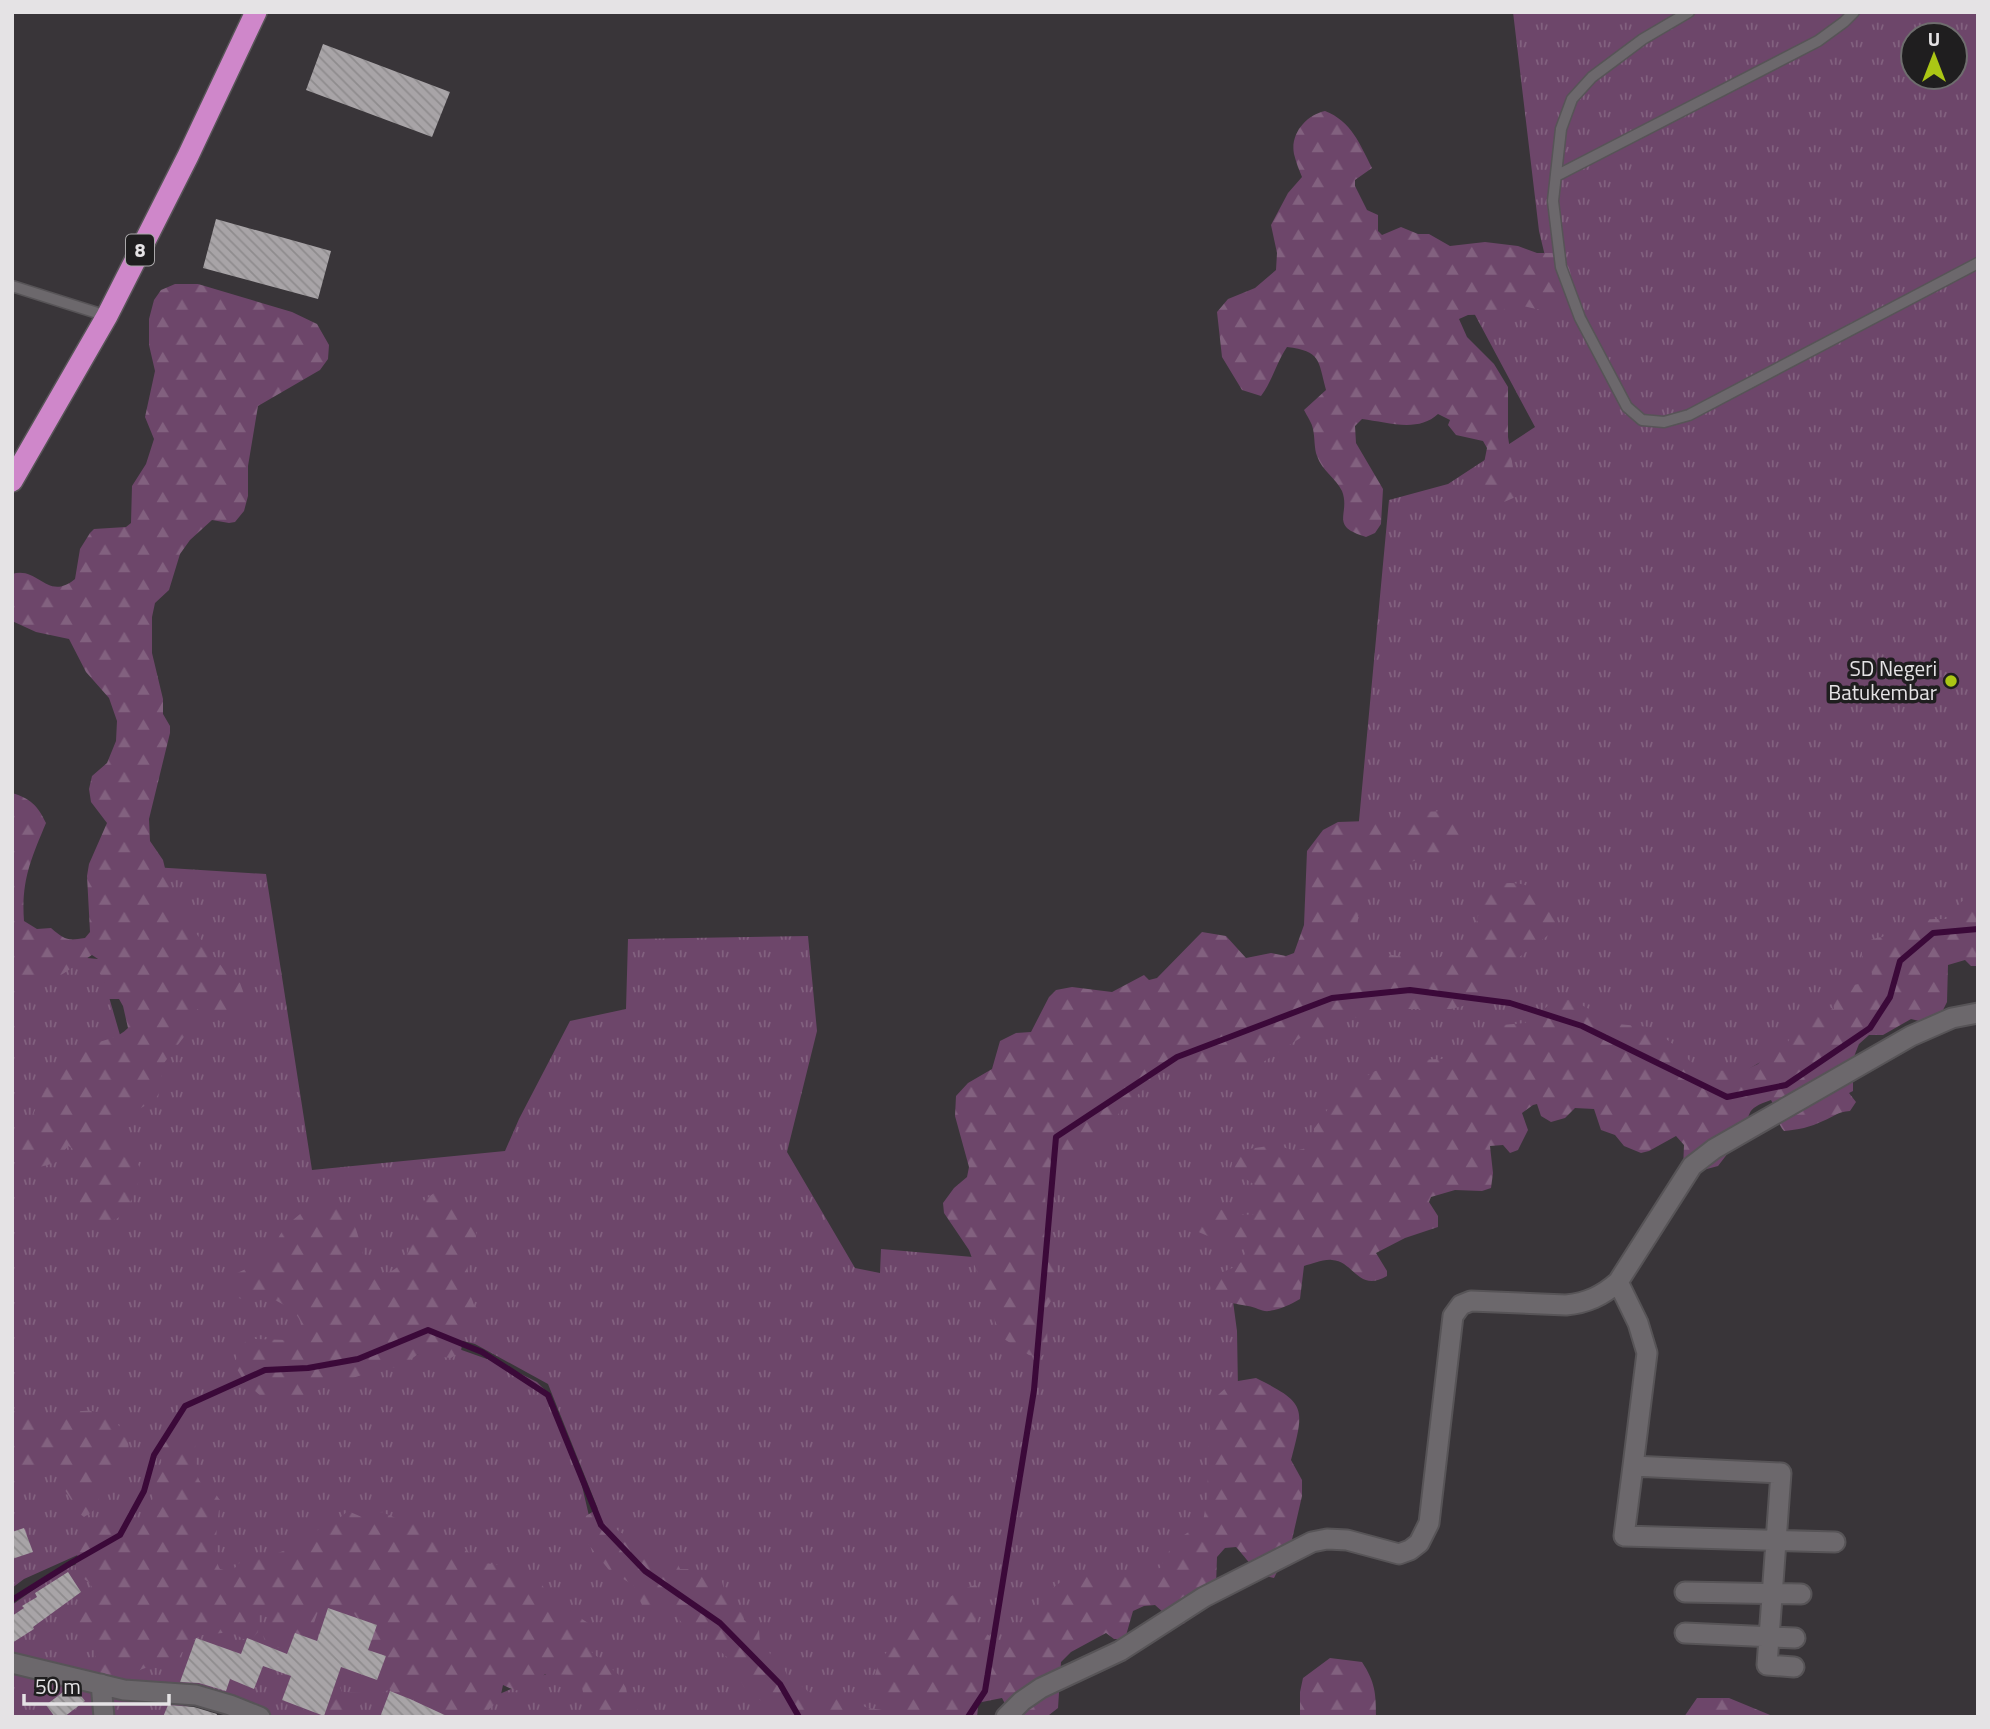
<svg xmlns="http://www.w3.org/2000/svg" width="1990" height="1729" viewBox="0 0 1990 1729" font-family="'Titillium Web',sans-serif">
<defs>
<pattern id="grass-tufts" width="24" height="20" patternUnits="userSpaceOnUse" patternTransform="scale(1.75)"><rect width="24" height="20" fill="#6d466a"/><path d="M3 7l-1-3M5 7V3M7 7l1-3M15 17l-1-3M17 17v-4M19 17l1-3" fill="none" stroke="#82617f"/></pattern>
<pattern id="forest-firs" width="22" height="20" patternUnits="userSpaceOnUse" patternTransform="scale(1.75)"><rect width="22" height="20" fill="#6d466a"/><path d="M5 1l3.5 6h-7zM16 11l3.5 6h-7z" fill="#82617f"/></pattern>
<pattern id="building-back-hatch" width="6" height="6" patternUnits="userSpaceOnUse" patternTransform="scale(1.75)"><rect width="6" height="6" fill="#a8a4a7"/><path d="M-1 5l2 2M0 0l6 6M5-1l2 2" fill="none" stroke="#8f8c8e"/></pattern>
</defs>
<rect width="100%" height="100%" fill="#393539"/>
<path fill="url(#grass-tufts)" fill-rule="evenodd" d="M 1513,12 L 1978,12 L 1978,923 L 1864,999 L 1721,1086 L 1620,1030 L 1232,1294 L 1237,1331 L 1238,1390 L 1216,1518 L 1163,1575 L 1000,1651 L 984,1649 L 977,1717 L 829,1717 L 659,1576 L 602,1519 L 548,1384 L 475,1344 L 459,1340 L 246,1377 L 212,1392 L 195,1403 L 245,1382 L 456,1348 L 501,1364 L 537,1382 L 544,1389 L 559,1419 L 582,1486 L 593,1533 L 691,1620 L 722,1638 L 781,1717 L 627,1717 L 517,1591 L 206,1595 L 171,1435 L 147,1522 L 131,1536 L 82,1553 L 24,1579 L 12,1588 L 12,975 L 22,952 L 98,959 L 120,1035 L 150,1038 L 153,867 L 266,874 L 312,1170 L 505,1151 L 519,1119 L 570,1021 L 626,1009 L 628,939 L 808,936 L 817,1031 L 787,1152 L 855,1268 L 880,1273 L 881,1249 L 996,1259 L 1044,1120 L 1345,970 L 1389,500 L 1448,484 L 1535,427 L 1466,298 L 1556,302 L 1539,231 ZM 1913,35 L 1955,35 L 1955,77 L 1913,77 Z
M 77,1564 L 99,1594 L 110,1678 L 12,1657 L 12,1605 L 63,1569 Z
M 276,1588 L 380,1610 L 466,1708 L 570,1664 L 611,1717 L 240,1717 L 122,1679 L 133,1639 Z
M 12,1665 L 174,1702 L 218,1717 L 12,1717 Z"/>
<path fill="url(#forest-firs)" d="M 1325,111 C 1351,121 1360,144 1372,168 L 1355,180 L 1355,186 L 1367,210 L 1378,215 L 1378,231 L 1382,235 L 1401,227 L 1418,234 L 1429,234 L 1450,246 L 1485,242 L 1518,246 L 1537,253 L 1561,253 C 1572,271 1573,276 1570,297 L 1550,312 L 1510,303 L 1500,314 L 1468,315 L 1459,319 L 1467,337 L 1494,364 L 1508,387 L 1508,437 L 1513,468 L 1521,486 L 1518,496 L 1504,502 L 1485,490 L 1484,463 L 1487,448 L 1483,441 L 1456,435 L 1448,425 L 1450,420 L 1438,414 C 1418,433 1387,422 1362,419 L 1355,426 L 1356,443 L 1383,489 L 1381,524 L 1375,533 L 1366,537 C 1328,526 1351,514 1342,491 C 1336,478 1322,471 1317,456 C 1314,448 1315,438 1313,429 C 1312,423 1307,416 1304,410 L 1326,390 C 1318,360 1321,351 1287,347 C 1276,363 1273,380 1261,396 L 1242,390 L 1222,357 L 1217,312 L 1228,299 L 1255,288 L 1276,270 L 1277,253 L 1271,225 L 1288,193 L 1302,177 C 1299,170 1296,162 1294,154 C 1290,134 1306,115 1325,111 Z
M 175,284 L 198,284 L 292,312 L 317,324 L 329,345 L 328,359 L 320,370 L 258,406 L 248,466 L 248,496 L 244,511 L 235,522 L 229,523 L 212,520 L 190,540 L 180,554 L 169,590 L 155,603 L 152,617 L 152,653 L 163,699 L 163,714 L 170,726 L 170,733 L 149,819 L 150,841 L 163,860 L 174,905 L 223,968 L 240,983 L 248,1005 L 245,1011 L 222,1022 L 197,1009 L 190,1029 L 164,1063 L 158,1098 L 141,1108 L 117,1116 C 105,1138 135,1150 140,1169 C 142,1176 137,1184 135,1191 C 125,1215 123,1220 96,1224 L 83,1213 L 79,1201 L 79,1158 L 73,1149 L 68,1146 L 55,1163 L 32,1169 L 20,1164 L 19,1144 L 48,1083 L 46,1077 C 56,1062 74,1050 92,1044 C 105,1040 118,1038 128,1028 L 123,1006 L 119,999 L 108,999 L 104,982 L 96,965 L 98,959 L 92,955 L 58,977 L 39,976 L 33,980 L 30,993 L 19,1010 L 19,1033 L 16,1040 L 12,1044 L 12,793 C 30,798 38,806 46,823 C 31,859 21,881 24,921 L 37,929 L 51,928 C 65,940 67,941 85,938 L 90,932 L 87,876 L 89,864 L 107,823 L 91,802 L 89,789 L 92,776 L 107,763 L 116,741 L 117,721 L 109,698 L 86,672 L 69,639 L 36,632 L 12,621 L 12,574 C 39,566 47,602 75,579 L 80,549 L 90,533 L 94,529 L 126,527 L 131,523 L 132,486 L 146,464 L 154,439 L 145,417 L 155,371 L 149,345 L 149,319 L 154,300 L 161,290 Z
M 1447,811 L 1470,820 C 1476,833 1470,839 1463,850 L 1401,864 L 1384,873 L 1371,886 L 1357,919 L 1362,950 C 1380,953 1421,961 1438,958 C 1443,957 1466,941 1470,937 C 1476,930 1479,910 1482,901 C 1493,873 1529,883 1548,895 C 1561,903 1558,917 1555,930 L 1518,958 L 1497,988 L 1482,1001 L 1451,1009 L 1400,1009 L 1357,1017 L 1305,1035 L 1260,1064 L 1249,1066 L 1163,1070 L 1119,1113 L 1094,1151 L 1053,1178 L 1045,1193 L 1047,1237 L 1059,1280 L 1059,1288 L 1046,1309 L 1048,1351 L 1040,1357 L 1029,1355 L 1001,1337 L 969,1250 L 944,1213 L 943,1203 L 954,1188 L 967,1177 L 969,1167 L 955,1116 L 956,1096 L 968,1083 L 992,1069 L 1000,1041 L 1016,1033 L 1031,1032 L 1049,997 L 1056,990 L 1072,987 L 1112,992 L 1144,975 L 1149,980 L 1157,978 L 1202,932 L 1226,936 L 1246,958 L 1271,953 L 1286,956 L 1294,953 L 1304,925 L 1307,851 L 1323,830 L 1338,822 L 1397,820 L 1421,812 Z
M 1978,892 L 1978,966 L 1971,966 L 1965,960 L 1948,965 L 1947,1002 L 1943,1010 L 1919,1021 L 1911,1019 L 1883,1035 L 1869,1035 L 1859,1044 L 1853,1059 L 1853,1091 L 1849,1093 L 1856,1102 L 1850,1111 C 1837,1112 1835,1116 1823,1121 C 1811,1127 1797,1130 1784,1131 C 1776,1122 1777,1110 1771,1100 C 1744,1109 1749,1114 1746,1140 L 1738,1140 L 1718,1166 L 1692,1173 L 1683,1169 L 1684,1145 L 1676,1136 L 1649,1151 L 1641,1153 L 1624,1146 L 1615,1135 L 1601,1130 L 1594,1109 L 1575,1108 L 1565,1118 L 1551,1122 L 1541,1116 L 1537,1104 L 1533,1105 L 1522,1113 L 1528,1130 L 1518,1150 L 1510,1153 L 1503,1145 L 1490,1146 L 1493,1173 L 1491,1188 L 1482,1191 L 1455,1190 L 1431,1197 L 1429,1202 L 1438,1216 L 1438,1227 L 1405,1238 L 1376,1253 L 1387,1271 L 1387,1276 C 1358,1293 1354,1261 1332,1260 C 1323,1259 1312,1264 1304,1266 L 1300,1299 C 1290,1305 1281,1309 1269,1311 C 1262,1312 1256,1307 1248,1306 C 1232,1303 1204,1301 1211,1277 C 1225,1269 1247,1268 1245,1248 L 1239,1243 L 1215,1239 L 1196,1231 L 1192,1222 L 1196,1206 L 1201,1205 L 1244,1215 L 1256,1214 L 1262,1201 L 1260,1188 L 1231,1170 L 1233,1157 L 1241,1150 L 1276,1145 L 1295,1151 L 1314,1146 L 1314,1129 L 1339,1093 L 1375,1071 L 1418,1060 L 1464,1058 L 1479,1038 L 1492,1030 L 1502,1025 L 1525,1023 L 1549,1005 L 1563,999 L 1574,1001 L 1617,1024 L 1650,1027 L 1678,1048 L 1698,1070 L 1743,1071 L 1758,1064 L 1777,1042 L 1783,1041 L 1786,1045 L 1792,1035 L 1793,1022 L 1799,1014 L 1823,1005 L 1834,1009 L 1833,1001 L 1838,988 L 1869,982 L 1872,974 L 1870,966 L 1863,963 C 1857,934 1879,941 1893,933 C 1897,931 1899,928 1902,926 C 1916,918 1935,919 1951,919 L 1961,902 Z
M 437,1191 L 458,1198 L 476,1223 L 476,1241 L 467,1260 L 469,1290 L 474,1305 L 483,1313 L 466,1319 L 461,1351 L 451,1358 L 418,1354 L 401,1367 L 382,1368 L 283,1402 L 263,1398 L 245,1382 L 235,1366 L 237,1354 L 245,1342 L 255,1339 L 286,1340 L 300,1335 C 307,1314 284,1305 269,1297 C 254,1301 231,1303 226,1285 L 235,1274 L 272,1257 C 277,1229 293,1220 314,1203 C 351,1206 354,1219 362,1250 C 364,1258 365,1264 371,1269 C 384,1280 399,1269 406,1256 C 413,1243 411,1221 421,1205 C 424,1199 432,1195 437,1191 Z
M 1256,1378 C 1306,1403 1305,1407 1291,1460 L 1302,1480 L 1302,1496 L 1291,1544 L 1274,1578 C 1256,1575 1248,1560 1236,1547 L 1225,1548 L 1217,1557 L 1216,1586 L 1193,1598 L 1184,1624 L 1173,1621 L 1155,1605 L 1144,1606 L 1133,1611 L 1125,1639 L 1114,1639 L 1106,1633 L 1071,1652 L 1061,1662 L 1058,1708 L 1049,1715 L 1012,1717 L 1002,1698 L 977,1703 L 954,1717 L 773,1717 L 770,1708 L 744,1687 L 728,1658 L 708,1641 L 708,1631 L 704,1628 C 683,1631 684,1626 673,1609 L 642,1605 L 633,1585 L 609,1570 L 589,1545 L 583,1530 L 586,1516 L 600,1507 C 613,1526 617,1537 642,1538 L 652,1554 L 674,1555 L 680,1569 L 697,1569 L 699,1576 L 721,1578 L 727,1601 L 743,1608 L 744,1620 L 759,1630 L 760,1643 L 768,1648 L 772,1660 L 784,1668 L 790,1682 L 805,1688 L 818,1704 L 838,1696 L 868,1708 L 883,1710 L 902,1703 L 905,1698 L 886,1697 L 872,1686 C 875,1678 876,1667 881,1660 C 895,1638 951,1589 976,1585 L 981,1591 L 974,1627 L 1001,1642 L 1008,1642 L 1024,1628 L 1046,1593 L 1062,1581 L 1084,1573 L 1144,1573 L 1160,1568 L 1174,1542 L 1203,1522 L 1207,1498 L 1210,1413 L 1218,1395 L 1232,1382 Z
M 20,1408 C 31,1410 42,1414 53,1414 C 66,1414 84,1408 97,1412 C 118,1418 137,1441 125,1462 C 120,1472 109,1478 101,1484 C 98,1502 101,1508 84,1517 L 80,1514 L 53,1471 L 44,1466 L 28,1475 L 22,1490 L 12,1490 L 12,1411 Z
M 175,1430 L 186,1430 L 195,1437 C 196,1451 192,1477 204,1486 C 213,1493 212,1488 220,1500 C 219,1517 211,1555 220,1569 L 231,1572 L 247,1555 L 267,1557 L 286,1550 L 290,1535 L 306,1540 L 315,1537 L 322,1521 L 337,1520 L 348,1511 L 364,1518 L 382,1512 L 407,1523 L 421,1521 L 447,1543 L 456,1543 L 484,1563 L 502,1565 L 530,1584 L 540,1582 L 565,1619 L 579,1617 L 588,1623 L 589,1650 L 618,1674 L 626,1688 L 628,1698 L 644,1717 L 600,1717 L 596,1707 L 585,1700 L 581,1684 L 570,1675 L 545,1674 C 531,1690 523,1696 503,1685 L 500,1699 L 481,1717 L 415,1717 L 412,1699 L 409,1696 L 397,1698 L 390,1689 L 361,1704 L 354,1717 L 334,1717 L 329,1710 L 303,1711 L 303,1700 L 328,1680 L 338,1683 L 342,1692 L 362,1693 L 377,1689 L 384,1678 L 385,1656 L 353,1644 L 358,1619 L 350,1608 L 334,1612 L 320,1606 L 310,1634 L 290,1637 L 281,1648 L 268,1646 C 257,1632 267,1621 276,1609 L 272,1599 L 259,1611 L 258,1632 L 251,1640 L 243,1639 L 232,1632 L 202,1635 L 186,1644 L 173,1670 C 146,1667 144,1663 125,1683 C 96,1683 95,1664 95,1640 L 77,1632 L 70,1623 L 79,1600 L 90,1592 L 91,1584 L 76,1573 C 74,1546 88,1536 107,1520 L 111,1518 L 128,1530 C 135,1528 137,1525 141,1520 C 156,1504 151,1498 155,1478 C 156,1473 160,1468 161,1463 C 164,1447 157,1438 175,1430 Z
M 1330,1658 L 1362,1662 C 1375,1682 1376,1693 1376,1717 L 1300,1717 L 1300,1692 L 1303,1678 Z
M 1697,1698 L 1729,1698 L 1775,1717 L 1684,1717 Z"/>
<g fill="none" stroke-linecap="round" stroke-linejoin="round">
<path stroke="#3b0939" stroke-width="6" d="M 12,1600 L 71,1563 L 120,1535 L 144,1491 L 154,1455 L 185,1406 L 265,1370 L 308,1368 L 358,1359 L 428,1330 L 482,1352 L 548,1395 L 601,1525 L 645,1571 L 720,1623 L 780,1684 L 799,1717
M 968,1717 L 985,1691 L 1034,1390 L 1056,1137 L 1177,1057 L 1332,998 L 1410,990 L 1510,1003 L 1582,1026 L 1727,1097 L 1786,1085 L 1870,1028 L 1890,997 L 1900,961 L 1933,933 L 1978,929"/>
</g>
<path fill="url(#building-back-hatch)" d="M 323,44 L 450,92 L 432,137 L 306,90 Z
M 216,219 L 331,251 L 318,299 L 203,268 Z
M 24,1528 L 33,1552 L 12,1559 L 12,1532 Z
M 68,1572 L 81,1592 L 33,1627 L 34,1629 L 12,1643 L 12,1616 L 24,1608 L 22,1606 L 37,1597 L 35,1593 Z
M 328,1608 L 377,1625 L 368,1650 L 386,1656 L 377,1680 L 341,1667 L 324,1716 L 282,1700 L 291,1676 L 263,1666 L 254,1689 L 230,1679 L 226,1691 L 199,1683 L 180,1682 L 196,1638 L 241,1654 L 247,1638 L 287,1654 L 295,1633 L 317,1641 Z
M 67,1689 L 78,1692 L 85,1701 L 64,1717 L 55,1717 L 46,1705 Z
M 390,1691 L 410,1699 L 449,1717 L 380,1717 Z
M 168,1705 L 194,1707 L 217,1714 L 216,1717 L 163,1717 Z"/>
<g fill="none" stroke-linecap="round" stroke-linejoin="round">
<g stroke="#575457" stroke-width="13">
<path id="lane" d="M 1689,12 L 1643,39 L 1592,77 L 1572,99 L 1561,129 L 1553,201 L 1561,267 L 1580,318 L 1627,407 L 1642,420 L 1664,422 L 1689,415 L 1978,263
M 1556,176 L 1818,41 L 1844,22 L 1854,12
M 12,286 L 107,316"/>
</g>
<g stroke="#575457" stroke-width="23">
<path id="street" d="M 1618,1282 L 1638,1323 L 1647,1353 L 1633,1466 L 1781,1473 L 1767,1665 L 1794,1667
M 1633,1466 L 1624,1536 L 1835,1542
M 1685,1592 L 1801,1594
M 1685,1633 L 1795,1638
M 12,1663 L 124,1690 L 196,1695 L 230,1705 L 260,1717
M 101,1684 L 104,1717
M 1006,1717 L 1022,1701 L 1041,1688 L 1120,1651 L 1204,1597 L 1312,1542 L 1327,1539 L 1347,1540 L 1399,1554 L 1410,1550 L 1419,1543 L 1429,1523 L 1453,1316 L 1461,1305 L 1471,1301 L 1566,1305 C 1587,1303 1602,1296 1618,1282 L 1692,1166 L 1714,1149 L 1911,1036 L 1952,1018 L 1978,1013"/>
</g>
<g stroke="#575457" stroke-width="24">
<path id="highway" d="M 12,481 L 107,316 L 188,156 L 256,12"/>
</g>
<use href="#lane" stroke="#6c686c" stroke-width="10"/>
<use href="#street" stroke="#6c686c" stroke-width="19"/>
<use href="#highway" stroke="#cf87ca" stroke-width="21"/>
</g>
<circle fill="#abc615" stroke="#1f1e1f" stroke-width="2.5" cx="1951" cy="681" r="7"/>
<g text-anchor="middle" stroke-width="7" stroke-linejoin="round" paint-order="stroke">
<rect fill="#1f1e1f" stroke="#aaa8aa" stroke-width="2" x="126" y="234.5" width="28" height="31" rx="5"/>
<g font-size="19" font-weight="bold" fill="#e5e3e5">
<text x="140" y="257">8</text>
</g>
<g font-size="21" fill="#e5e3e5" stroke="#1f1e1f" text-anchor="end">
<text x="1937" y="676">SD Negeri<tspan x="1937" dy="24">Batukembar</tspan></text>
</g>
</g>
<rect width="1990" height="1729" fill="none" stroke="#e5e3e5" stroke-width="28"/>
<g transform="translate(1934 56)"><circle r="33" fill="#1f1e1f" stroke="#6e6d6e" stroke-width="2"/>
<path d="M0-5L12 26L0 18L-12 26Z" fill="#abc615"/>
<text y="-10" font-size="19" font-weight="bold" text-anchor="middle" fill="#e5e3e5">U</text>
</g>
<path d="M24 1694v10h145v-10" fill="none" stroke="#e5e3e5" stroke-width="3.5"/>
<text x="35" y="1694" font-size="21" fill="#e5e3e5" stroke="#1f1e1f" stroke-width="5" paint-order="stroke">50 m</text>
</svg>
